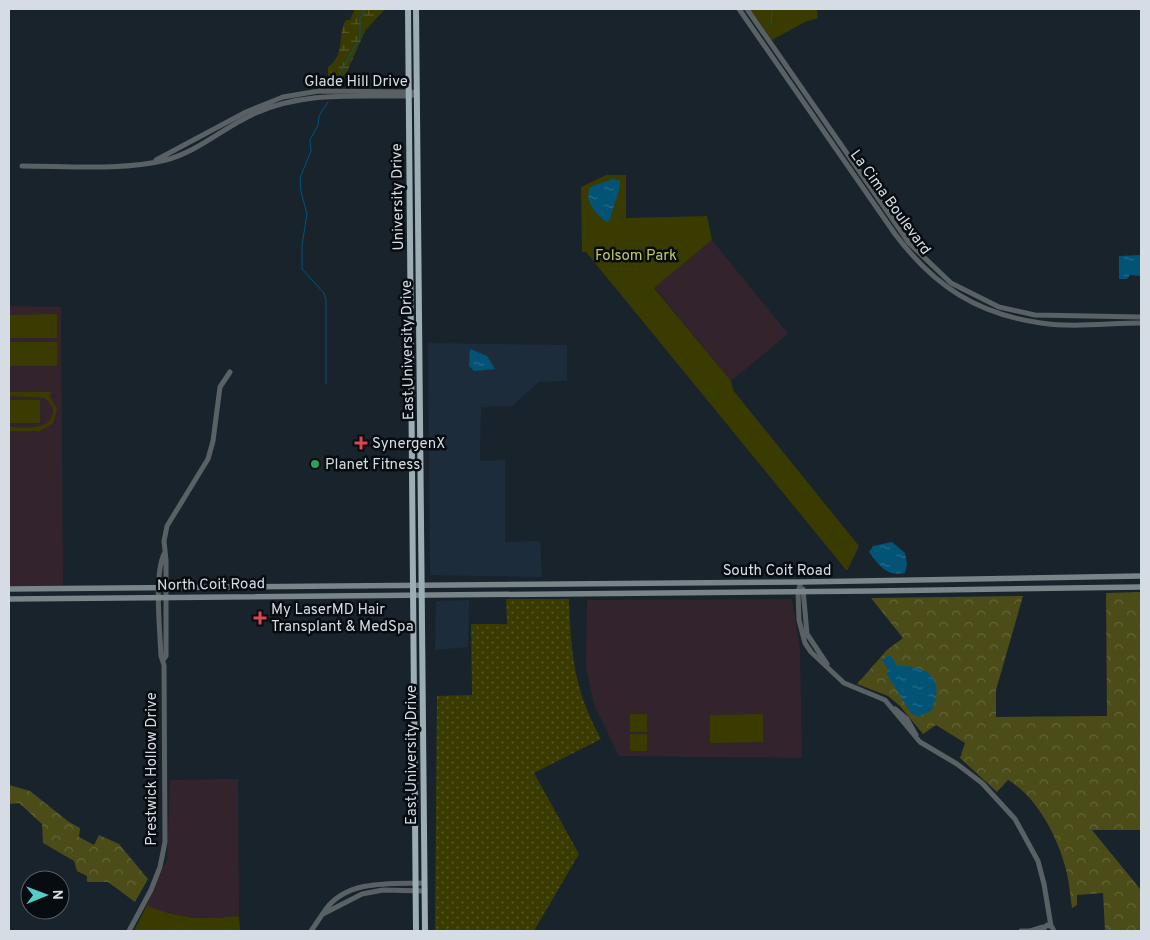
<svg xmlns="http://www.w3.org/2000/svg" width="1150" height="940" viewBox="0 0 1150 940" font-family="Overpass,sans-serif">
<defs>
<pattern id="grass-dots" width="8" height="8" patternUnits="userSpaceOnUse" patternTransform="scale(1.25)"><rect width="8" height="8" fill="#3a3b01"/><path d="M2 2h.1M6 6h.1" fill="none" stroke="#565726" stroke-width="1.8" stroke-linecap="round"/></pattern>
<pattern id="forest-crowns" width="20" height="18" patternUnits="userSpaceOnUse" patternTransform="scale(1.25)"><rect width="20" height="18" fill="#4b4c18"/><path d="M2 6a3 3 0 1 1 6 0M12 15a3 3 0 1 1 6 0" fill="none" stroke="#646539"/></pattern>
<pattern id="wetland-marsh" width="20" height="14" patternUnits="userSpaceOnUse" patternTransform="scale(1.25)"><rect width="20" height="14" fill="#3a3b01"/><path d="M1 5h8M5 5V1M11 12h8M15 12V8" fill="none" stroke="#565726"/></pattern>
<pattern id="water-ripples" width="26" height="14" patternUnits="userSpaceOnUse" patternTransform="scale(1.25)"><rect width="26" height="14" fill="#035377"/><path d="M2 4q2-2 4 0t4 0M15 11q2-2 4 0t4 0" fill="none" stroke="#276b8a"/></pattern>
</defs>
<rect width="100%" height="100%" fill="#18232c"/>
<path fill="#1d2c3b" d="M 428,343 L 567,345 L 567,381 L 539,382 L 512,406 L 481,407 L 480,461 L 505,460 L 505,542 L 540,541 L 542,577 L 430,575 Z
M 469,600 L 468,647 L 435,650 L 436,601 Z"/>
<path fill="#33232d" d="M 712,240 L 788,334 L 731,381 L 654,287 Z
M 9,306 L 61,307 L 63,586 L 9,588 Z
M 792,599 L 800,649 L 802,758 L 619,756 L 594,705 L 586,667 L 587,600 Z
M 238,779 L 239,916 L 210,918 L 169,915 L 147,905 L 167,859 L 170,780 Z"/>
<path fill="url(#grass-dots)" d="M 506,599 L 569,599 C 571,655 574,689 601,739 L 534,773 L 579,854 L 534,931 L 435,931 L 437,696 L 472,695 L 471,624 L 507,624 Z"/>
<path fill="url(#forest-crowns)" d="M 1141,592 L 1141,830 L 1092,830 L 1141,890 L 1141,931 L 1105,931 L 1103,893 L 1077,895 L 1077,905 L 1072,908 C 1070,894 1069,879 1065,866 C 1057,836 1036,796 1008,780 L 997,792 L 960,758 L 965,743 L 936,725 L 923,734 L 900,706 L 888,696 L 857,684 L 887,650 L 903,638 L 871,598 L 1023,596 L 996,690 L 996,717 L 1107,716 L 1106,593 Z
M 9,785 L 30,791 L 69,822 L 80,828 L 79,837 L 94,845 L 99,835 L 119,844 L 148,879 L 135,902 L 108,882 L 87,882 L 87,876 L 77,871 L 74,861 L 43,843 L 42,824 L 19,803 L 9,804 Z"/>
<path fill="url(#wetland-marsh)" d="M 355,9 L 385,9 L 365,31 L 347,72 L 339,81 L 328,81 L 328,67 C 346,55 337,33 346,20 L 350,20 Z"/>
<path fill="#3a3b01" d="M 750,9 L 817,9 L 818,18 L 805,22 L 772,40 Z
M 606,175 L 626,175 L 626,218 L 707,216 L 712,240 L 654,288 L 731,381 L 733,390 L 859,546 L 847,571 L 586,252 L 582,252 L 581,187 Z
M 57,314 L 57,338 L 9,338 L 9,315 Z
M 9,342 L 57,342 L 57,366 L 9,366 Z
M 9,392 L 51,392 L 50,397 L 57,409 L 53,423 L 40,431 L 9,431 L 9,427 C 22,427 53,432 53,411 C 53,405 49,402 45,398 L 9,396 Z
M 9,400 L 40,400 L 40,423 L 9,423 Z
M 630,714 L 647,714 L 647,732 L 630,732 Z
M 763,714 L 763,742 L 710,743 L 710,715 Z
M 630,734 L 647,734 L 647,751 L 630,751 Z
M 147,905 C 179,920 204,919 239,916 L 240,931 L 134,931 Z"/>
<path fill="url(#water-ripples)" d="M 613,179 L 620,181 C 620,196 612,207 610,220 L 606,222 C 595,212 584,203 590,187 Z
M 1141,255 L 1141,281 L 1140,276 L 1130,275 L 1127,279 L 1119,279 L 1119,256 Z
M 470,349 L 487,356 L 495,369 L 474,371 L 469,366 Z
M 892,542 L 905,553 L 907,564 L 905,573 C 886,577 879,565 869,552 L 873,546 Z
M 888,656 L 891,656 L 897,666 C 929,665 946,679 931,711 L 917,717 L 911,713 L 887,675 L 887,667 L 882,660 Z"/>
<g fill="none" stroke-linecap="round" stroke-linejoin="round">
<path stroke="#035377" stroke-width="1" d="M 771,25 L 772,9
M 333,87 L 360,37 L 360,19 L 366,9
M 326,384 L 326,300 L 324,293 L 302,269 L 302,245 L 307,214 L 301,192 L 300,178 L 311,151 L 310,140 L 318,125 L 319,116 L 328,102"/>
<path stroke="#596164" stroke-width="5" d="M 739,9 L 895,234 C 934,286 977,314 1041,323 C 1074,328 1109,323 1141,323
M 747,9 L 909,243 L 951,283 L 999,307 L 1035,315 L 1141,317
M 156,160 L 246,112 L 283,97 L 319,91 L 412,92
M 22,166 C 67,166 122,171 166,160 C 198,152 225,126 256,113 C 305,91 356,97 409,96 L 417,94
M 801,582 L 798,592 L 799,620 L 805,643 L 811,652 L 844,683 L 885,700 L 920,742 L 957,764 L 982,783 L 1015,819 L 1038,861 L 1044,884 L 1051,926
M 803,589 L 807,634 L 827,664
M 163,660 L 166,656 L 166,560 L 164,541 L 167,526 L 208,459 L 213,441 L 220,387 L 230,372
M 895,709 L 907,719 L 916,735
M 323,914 L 362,894 L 383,890 L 425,891
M 129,931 L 151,890 L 160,867 L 165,842 L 164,665 L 161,656 C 160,631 154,575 164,554
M 311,931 C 316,924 321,916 326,909 C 348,879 393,884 424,883
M 1021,931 L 1031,931
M 1030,931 L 1043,927
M 1042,931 L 1047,925 L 1052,927 L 1054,931"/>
<path stroke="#798589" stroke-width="5.5" d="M 9,589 L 801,582 L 1141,576
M 9,599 L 874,591 L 1141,587"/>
<path stroke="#9caeb4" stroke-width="6" d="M 408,9 L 416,931
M 416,9 L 425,931"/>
</g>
<g fill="#e0444e" stroke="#070c10" stroke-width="2">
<path d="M358.5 435.5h5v5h5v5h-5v5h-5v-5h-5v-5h5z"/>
<path d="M257.5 610.5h5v5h5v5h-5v5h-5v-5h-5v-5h5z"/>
</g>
<circle fill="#2e9e5b" stroke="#070c10" stroke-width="2" cx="315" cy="464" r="5"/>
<g text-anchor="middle" stroke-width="5" stroke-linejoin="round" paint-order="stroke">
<g font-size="15" fill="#d5dce3" stroke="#070c10">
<text x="356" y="86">Glade Hill Drive</text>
<text transform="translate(397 197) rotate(-91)" y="5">University Drive</text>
<text transform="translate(891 202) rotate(54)" y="5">La Cima Boulevard</text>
<text transform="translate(407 350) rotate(-91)" y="5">East University Drive</text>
<text x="777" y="575">South Coit Road</text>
<text transform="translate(211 584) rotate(-1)" y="5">North Coit Road</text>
<text transform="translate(411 755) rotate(-90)" y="5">East University Drive</text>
<text transform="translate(151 769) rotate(-90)" y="5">Prestwick Hollow Drive</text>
</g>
<g font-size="15" fill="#c3c665" stroke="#070c10">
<text x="636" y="260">Folsom Park</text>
</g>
<g font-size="15" fill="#d5dce3" stroke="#070c10" text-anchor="start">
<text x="372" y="448">SynergenX</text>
<text x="325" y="469">Planet Fitness</text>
<text x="271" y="614">My LaserMD Hair<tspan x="271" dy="17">Transplant &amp; MedSpa</tspan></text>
</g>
</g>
<rect width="1150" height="940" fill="none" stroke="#d5dce3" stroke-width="20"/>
<g transform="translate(45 895) rotate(89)"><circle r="24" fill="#070c10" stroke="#595f64"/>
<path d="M0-4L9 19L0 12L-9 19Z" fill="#54cdc7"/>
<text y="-8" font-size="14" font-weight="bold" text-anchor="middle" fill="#d5dce3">N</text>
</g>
</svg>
